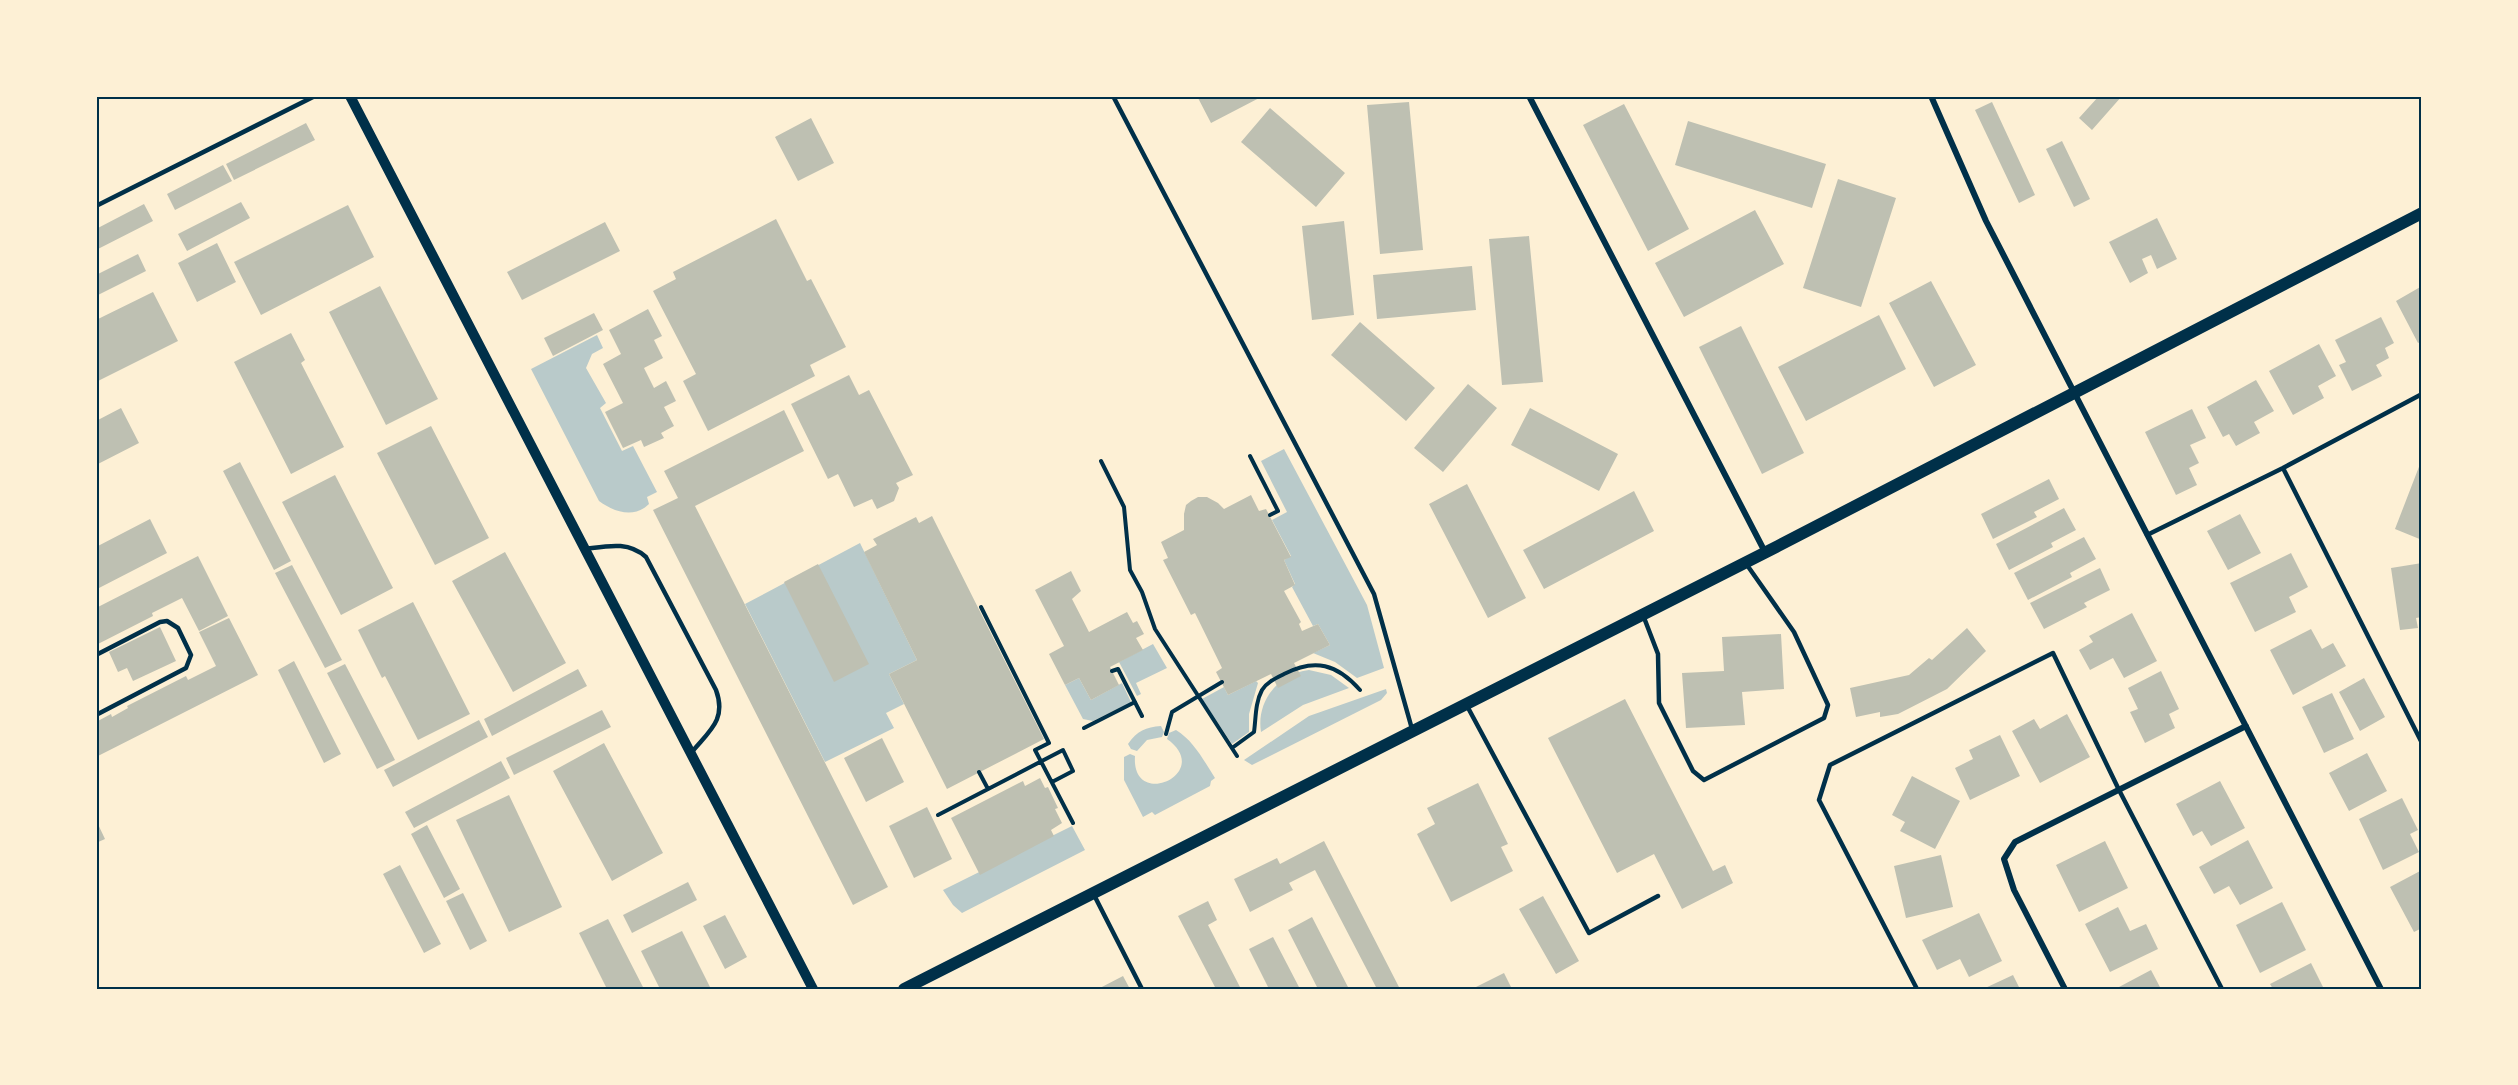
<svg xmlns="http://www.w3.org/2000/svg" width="2518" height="1085" viewBox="0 0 2518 1085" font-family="'Nunito Sans',sans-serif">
<rect width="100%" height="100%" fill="#fdf0d5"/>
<path fill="#b9caca" d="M 597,335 L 603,348 L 592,354 L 586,368 L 606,403 L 600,408 L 622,451 L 633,446 L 657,492 L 647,497 L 649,504 C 634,519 614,512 599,501 L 531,369 Z
M 1284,449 L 1367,605 L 1384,668 L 1357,678 L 1335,662 L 1313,653 L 1330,645 L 1318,624 L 1313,626 L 1292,587 L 1295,584 L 1284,560 L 1291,556 L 1272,520 L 1287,512 L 1261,461 Z
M 860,543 L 917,660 L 889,674 L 904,704 L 886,713 L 894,728 L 825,762 L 745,604 Z
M 1153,644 L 1167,668 L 1136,683 L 1141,694 L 1137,696 L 1119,662 Z
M 1309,670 L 1331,675 L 1349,688 L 1303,705 L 1261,732 C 1256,701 1279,673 1309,670 Z
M 1079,678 L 1091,700 L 1122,683 L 1131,702 L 1093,721 L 1083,719 L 1065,685 Z
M 1256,681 L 1258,683 L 1249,714 L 1249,732 L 1232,744 L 1202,699 L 1224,687 L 1228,695 Z
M 1386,689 L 1387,693 L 1381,700 L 1252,765 L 1244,760 L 1309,716 Z
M 1161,726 L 1164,732 L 1162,737 L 1147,740 L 1137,751 L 1131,749 L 1128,744 C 1137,731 1146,727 1161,726 Z
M 1176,730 C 1194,741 1204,761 1215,778 L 1211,781 L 1210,786 L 1155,815 L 1152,812 L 1143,817 L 1124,780 L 1124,757 L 1130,754 L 1135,756 C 1131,811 1215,773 1167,739 L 1169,733 Z
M 1072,826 L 1085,850 L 962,913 L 953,905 L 943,890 Z"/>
<path fill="#bec0b2" d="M 1197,96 L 1263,96 L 1211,123 Z
M 2099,96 L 2122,96 L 2092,130 L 2079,118 Z
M 1409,102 L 1423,250 L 1380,254 L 1367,105 Z
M 1992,102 L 2035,195 L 2019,203 L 1975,110 Z
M 1624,104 L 1689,229 L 1648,251 L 1583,125 Z
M 1270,108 L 1345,173 L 1316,207 L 1241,142 Z
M 811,118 L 834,163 L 798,181 L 775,137 Z
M 1688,121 L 1826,164 L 1812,208 L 1675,165 Z
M 306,123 L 315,140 L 234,180 L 226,164 Z
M 2062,141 L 2090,199 L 2074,207 L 2046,149 Z
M 223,165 L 232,181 L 175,210 L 167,194 Z
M 1838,179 L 1896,198 L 1861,307 L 1803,288 Z
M 241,202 L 250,218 L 187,251 L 178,234 Z
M 144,204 L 153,221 L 96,250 L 96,229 Z
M 348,205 L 374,257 L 261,315 L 234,262 Z
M 1755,210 L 1784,264 L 1684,317 L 1655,263 Z
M 2157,218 L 2177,259 L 2157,269 L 2151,255 L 2142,259 L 2148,273 L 2130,283 L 2109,242 Z
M 776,219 L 807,281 L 811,279 L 846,347 L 810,365 L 815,376 L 708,431 L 683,381 L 696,374 L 653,291 L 676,279 L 673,272 Z
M 1344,221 L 1354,315 L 1312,320 L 1302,226 Z
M 605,222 L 620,251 L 522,300 L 507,272 Z
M 1529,236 L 1543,382 L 1502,385 L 1489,239 Z
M 217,243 L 236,282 L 197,302 L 178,263 Z
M 138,254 L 146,271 L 98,295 L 96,290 L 96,275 Z
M 1472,266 L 1476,310 L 1377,319 L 1373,275 Z
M 1931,281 L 1976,365 L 1934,387 L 1889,303 Z
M 380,286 L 438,399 L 386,425 L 329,312 Z
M 2422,286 L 2422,341 L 2418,343 L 2396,301 Z
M 153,292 L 178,341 L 96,382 L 96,320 Z
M 648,309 L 662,336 L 654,340 L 663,358 L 644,368 L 654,388 L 666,381 L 676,401 L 664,407 L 674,426 L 661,433 L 664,438 L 644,447 L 641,440 L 623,448 L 605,412 L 623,403 L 603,364 L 621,354 L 609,330 Z
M 594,313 L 603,330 L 553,356 L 544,338 Z
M 1879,315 L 1906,369 L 1806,421 L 1778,367 Z
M 2381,317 L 2394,343 L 2385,348 L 2389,358 L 2376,365 L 2382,376 L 2352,391 L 2339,365 L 2346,362 L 2335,340 Z
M 1360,322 L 1435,388 L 1406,421 L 1331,355 Z
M 1741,326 L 1804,453 L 1762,474 L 1699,347 Z
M 291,333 L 305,360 L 301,363 L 344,447 L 291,474 L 234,362 Z
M 2319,344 L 2336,376 L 2318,386 L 2324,398 L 2293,415 L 2269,371 Z
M 849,375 L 859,395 L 869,390 L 913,475 L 896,483 L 899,488 L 894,501 L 877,509 L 872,499 L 854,507 L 838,474 L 828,479 L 791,404 Z
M 2256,380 L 2274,411 L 2254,422 L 2260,433 L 2236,446 L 2229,434 L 2223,437 L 2207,407 Z
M 1468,384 L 1497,408 L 1443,472 L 1414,448 Z
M 121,408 L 139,443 L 96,465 L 96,421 Z
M 1530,408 L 1618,454 L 1599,491 L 1511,445 Z
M 2192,409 L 2206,438 L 2190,445 L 2199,463 L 2189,468 L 2197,485 L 2176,495 L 2145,432 Z
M 784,410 L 804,451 L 695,506 L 888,887 L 853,905 L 653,510 L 678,498 L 664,471 Z
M 431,426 L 489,538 L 435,565 L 377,453 Z
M 2422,459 L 2422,540 L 2395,529 Z
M 240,462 L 291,561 L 274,570 L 223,471 Z
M 335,475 L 393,588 L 341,615 L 282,502 Z
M 2049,479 L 2059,499 L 2034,512 L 2037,517 L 1993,539 L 1981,514 Z
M 1467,484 L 1526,598 L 1488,618 L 1429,504 Z
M 1634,491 L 1654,531 L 1544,589 L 1523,550 Z
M 1251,495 L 1259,511 L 1266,509 L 1291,557 L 1284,560 L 1295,585 L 1284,591 L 1301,622 L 1299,624 L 1302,631 L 1318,624 L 1330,645 L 1294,663 L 1301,676 L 1278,688 L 1271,674 L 1228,695 L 1216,672 L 1222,668 L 1195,613 L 1191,615 L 1163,560 L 1168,558 L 1161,542 L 1184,530 L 1184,514 L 1186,505 L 1191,501 L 1198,497 L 1207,497 L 1218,503 L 1224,509 Z
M 2064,508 L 2076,530 L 2051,543 L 2053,547 L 2009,570 L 1996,544 Z
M 2240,514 L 2261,553 L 2228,570 L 2207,531 Z
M 932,516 L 1044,739 L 947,789 L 889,674 L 917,660 L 864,552 L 877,545 L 873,539 L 916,517 L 919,523 Z
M 150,519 L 167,553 L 99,588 L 96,582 L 96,547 Z
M 2084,537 L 2096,559 L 2070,573 L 2072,577 L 2028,600 L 2014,573 Z
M 505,552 L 566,663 L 513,692 L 452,581 Z
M 2291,553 L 2308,587 L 2289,597 L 2296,612 L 2255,632 L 2230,583 Z
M 198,556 L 228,616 L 199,631 L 182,598 L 152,613 L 153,616 L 96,645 L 96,608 Z
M 2422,563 L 2422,617 L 2416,618 L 2418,628 L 2400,630 L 2391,568 Z
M 818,564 L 869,664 L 834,682 L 784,582 Z
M 292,565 L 342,660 L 325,668 L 275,573 Z
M 2100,568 L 2110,590 L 2084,603 L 2087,607 L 2044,629 L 2030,603 Z
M 1071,571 L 1081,591 L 1072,599 L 1089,632 L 1127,612 L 1133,623 L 1137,621 L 1144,634 L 1136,638 L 1143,650 L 1110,667 L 1119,685 L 1091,700 L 1079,678 L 1065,685 L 1049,654 L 1064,646 L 1035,590 Z
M 413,602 L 470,714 L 418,740 L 385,676 L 382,678 L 358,630 Z
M 2132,613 L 2157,661 L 2124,678 L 2113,658 L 2090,670 L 2079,650 L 2093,642 L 2089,636 Z
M 229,618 L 258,675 L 96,757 L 96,722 L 111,714 L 112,717 L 128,708 L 127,706 L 186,676 L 188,680 L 216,666 L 199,632 Z
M 160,627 L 176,661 L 133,681 L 127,668 L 118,672 L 109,652 Z
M 1967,628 L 1986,651 L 1947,689 L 1898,714 L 1880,717 L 1880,712 L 1856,717 L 1850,688 L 1909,675 L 1929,658 L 1932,660 Z
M 2311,629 L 2322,649 L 2333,643 L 2346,666 L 2293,695 L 2270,650 Z
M 1781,634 L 1784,689 L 1742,692 L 1745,725 L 1686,728 L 1682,673 L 1724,671 L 1722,637 Z
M 294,661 L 341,754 L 324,763 L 278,670 Z
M 345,664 L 395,760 L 377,769 L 327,673 Z
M 578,669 L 587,686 L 492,736 L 484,719 Z
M 2161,671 L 2179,709 L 2169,714 L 2175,728 L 2145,743 L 2130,712 L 2138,709 L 2128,688 Z
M 2364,678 L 2385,717 L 2360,731 L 2339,692 Z
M 2332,693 L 2354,739 L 2324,753 L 2302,707 Z
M 1625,699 L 1713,871 L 1725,865 L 1733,883 L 1682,909 L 1654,854 L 1617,873 L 1548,738 Z
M 602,710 L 611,727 L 514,775 L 506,758 Z
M 2067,714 L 2090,757 L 2040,783 L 2012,731 L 2034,719 L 2040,729 Z
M 479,720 L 488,737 L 393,787 L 384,770 Z
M 2000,735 L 2020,776 L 1970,800 L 1955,768 L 1973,759 L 1969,750 Z
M 882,738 L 904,782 L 866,802 L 844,758 Z
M 604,743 L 663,853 L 612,881 L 553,771 Z
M 2367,753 L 2387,791 L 2349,811 L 2329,773 Z
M 501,761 L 510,778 L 414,828 L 405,812 Z
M 1912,776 L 1960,801 L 1935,849 L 1900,831 L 1905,822 L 1892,815 Z
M 1040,778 L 1045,788 L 1048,787 L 1058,808 L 1055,809 L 1062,823 L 1051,830 L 1054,836 L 980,875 L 951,818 L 1023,781 L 1025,786 Z
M 2220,781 L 2245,828 L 2211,846 L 2202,831 L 2193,836 L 2176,804 Z
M 1478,783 L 1508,844 L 1501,847 L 1513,871 L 1451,902 L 1417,834 L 1435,824 L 1427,808 Z
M 509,795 L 562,907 L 509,932 L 456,820 Z
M 2402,798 L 2418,830 L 2410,834 L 2419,852 L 2383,870 L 2359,819 Z
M 927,807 L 952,859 L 914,878 L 889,826 Z
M 96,820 L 105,839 L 96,843 Z
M 427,825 L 460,889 L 444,898 L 411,834 Z
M 2248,840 L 2273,888 L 2240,905 L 2229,886 L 2214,894 L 2199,867 Z
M 1324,841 L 1400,989 L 1377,989 L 1315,870 L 1289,883 L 1293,890 L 1250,912 L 1234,879 L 1277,858 L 1280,864 Z
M 2105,841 L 2128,888 L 2079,912 L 2056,865 Z
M 1941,855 L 1953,907 L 1906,918 L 1894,866 Z
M 400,865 L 441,944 L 424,953 L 383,874 Z
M 2422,870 L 2422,928 L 2414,932 L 2390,887 Z
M 688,882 L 697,900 L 632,933 L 623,915 Z
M 463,893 L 487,941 L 470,950 L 446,901 Z
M 1543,896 L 1579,961 L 1556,974 L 1519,909 Z
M 1208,901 L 1217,920 L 1208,925 L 1241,989 L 1216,989 L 1178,916 Z
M 2282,902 L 2306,950 L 2260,973 L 2236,925 Z
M 2118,907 L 2130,931 L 2146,924 L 2158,949 L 2110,972 L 2085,924 Z
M 1979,913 L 2002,961 L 1969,977 L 1960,959 L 1937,970 L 1922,940 Z
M 725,915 L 747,957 L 725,969 L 703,926 Z
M 1312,917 L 1349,989 L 1318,989 L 1288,930 Z
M 608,919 L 644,989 L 607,989 L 579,933 Z
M 682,931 L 711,989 L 660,989 L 641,951 Z
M 1273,937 L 1300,989 L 1269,989 L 1249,949 Z
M 2311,963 L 2324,989 L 2273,989 L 2270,984 Z
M 2151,970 L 2161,989 L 2120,989 L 2119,987 Z
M 1504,973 L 1512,989 L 1472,989 Z
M 2013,975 L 2020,989 L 1983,989 Z
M 1123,976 L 1130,989 L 1098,989 Z"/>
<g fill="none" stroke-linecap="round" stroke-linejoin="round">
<path stroke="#003049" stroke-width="4" d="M 1250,456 L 1278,511 L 1270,515
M 1101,461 L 1124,507 L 1130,570 L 1142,592 L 1155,629 L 1237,756
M 981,607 L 1049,743 L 1035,750 L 1073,823
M 1112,671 L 1118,669 L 1142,716
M 1084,728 L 1135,702
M 1166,734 L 1172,712 L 1222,682
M 1232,748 L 1254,732 C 1256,718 1255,703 1262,690 C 1267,682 1276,678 1284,674 C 1315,658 1337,664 1360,690
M 979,772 L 988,789
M 938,815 L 1063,750 L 1073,771 L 1052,782"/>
<path stroke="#003049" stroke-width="4.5" d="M 1113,96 L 1374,594 L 1412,729
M 96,206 L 315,96
M 2283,468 L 2422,743
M 2147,535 L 2283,468 L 2422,394
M 585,549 C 608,546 628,541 646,557 L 716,690 C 727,720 709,731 691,753
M 1643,615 L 1658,654 L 1659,703 L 1693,771 L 1704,780 L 1824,718 L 1828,705 L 1794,632 L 1747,565
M 96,655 L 160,622 L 167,621 L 178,628 L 191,655 L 186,668 L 96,715
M 1466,704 L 1589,933 L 1658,896
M 1093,893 L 1142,989
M 1917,989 L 1819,800 L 1830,765 L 2053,653 L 2119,790 L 2222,989"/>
<path stroke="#003049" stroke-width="6" d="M 1529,96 L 1765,552
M 1931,96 L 1986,221 L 2381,989
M 2065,989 L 2014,890 L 2004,859 L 2015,842 L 2246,726"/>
<path stroke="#003049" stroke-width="10" d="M 350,96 L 813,989"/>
<path stroke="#003049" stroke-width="12" d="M 904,989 L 1778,546 L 2422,213"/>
</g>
<rect width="2518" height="1085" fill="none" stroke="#fdf0d5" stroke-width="195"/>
<rect x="98" y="98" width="2322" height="890" fill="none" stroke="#003049" stroke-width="2"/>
</svg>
